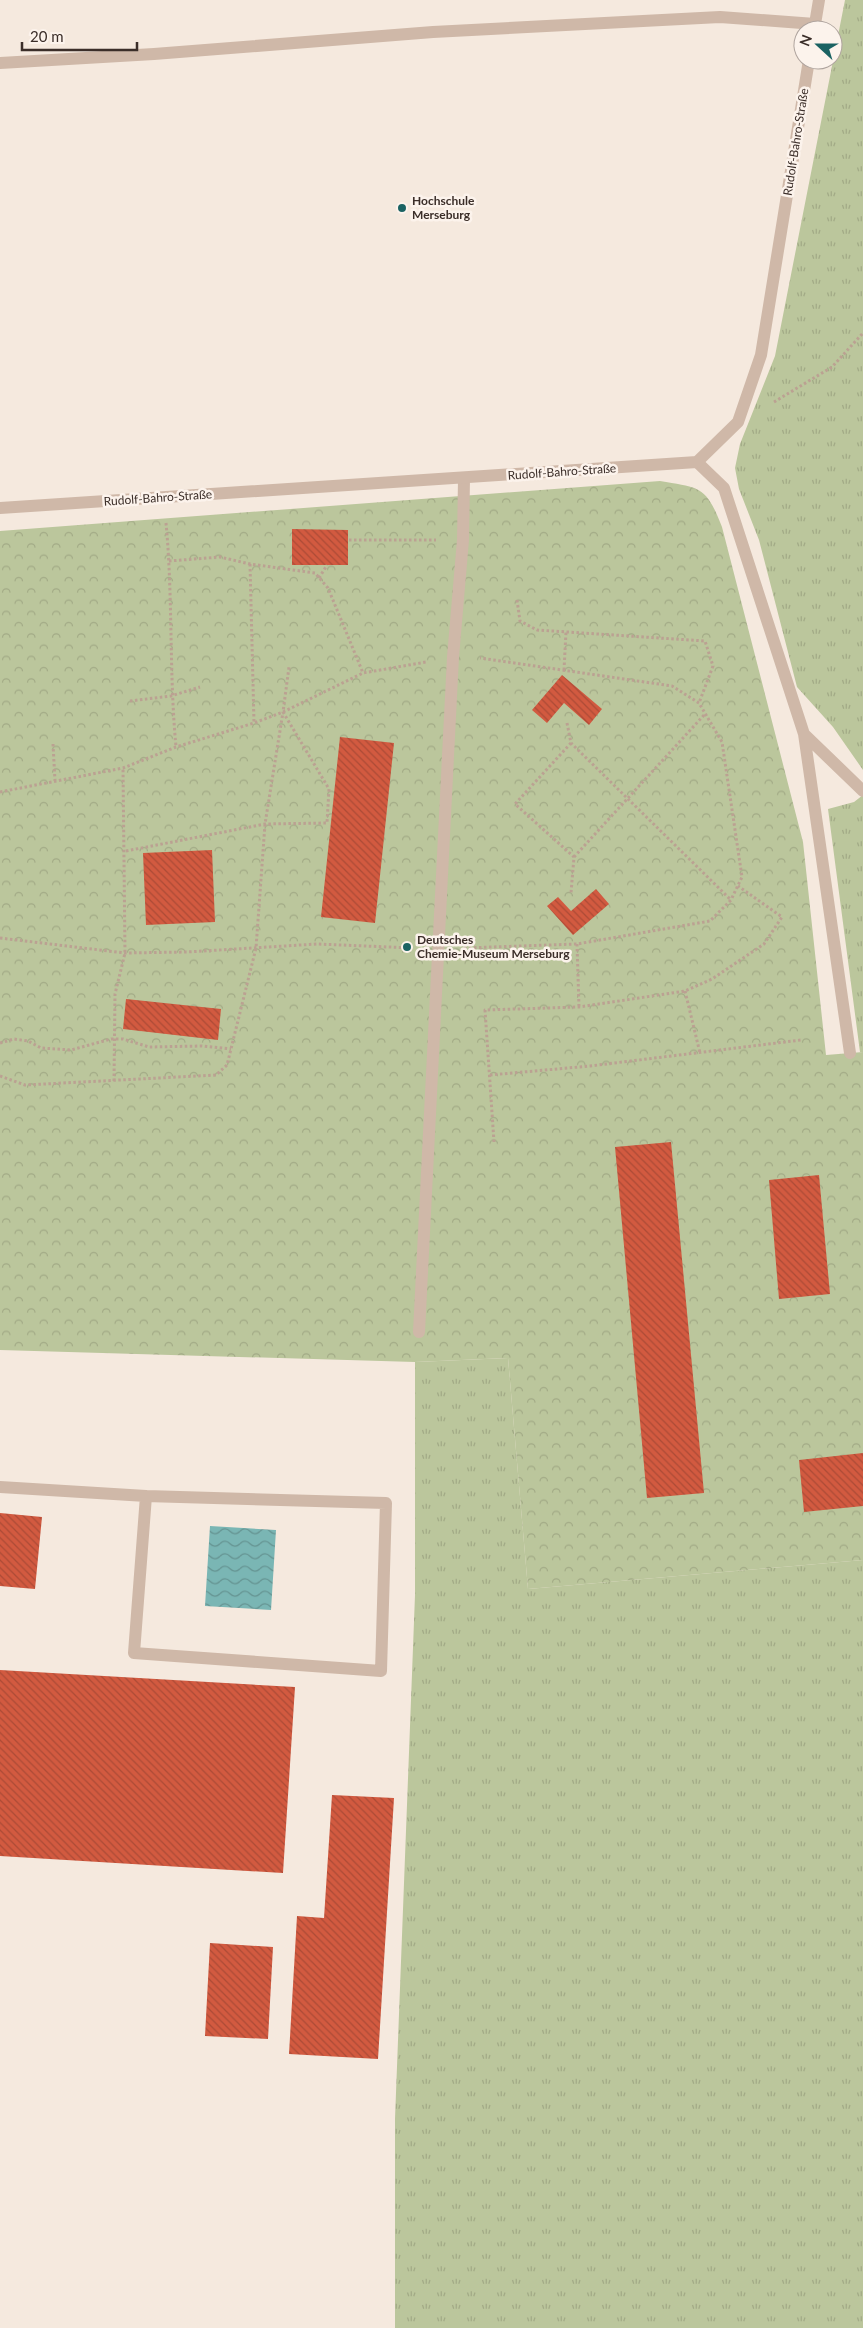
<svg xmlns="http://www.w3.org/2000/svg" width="863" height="2328" viewBox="0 0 863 2328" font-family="Lato,sans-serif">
<defs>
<pattern id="grass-tufts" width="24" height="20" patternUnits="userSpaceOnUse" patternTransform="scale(1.25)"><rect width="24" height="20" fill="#bbc69c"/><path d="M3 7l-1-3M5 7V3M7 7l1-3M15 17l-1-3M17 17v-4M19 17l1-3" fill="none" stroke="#a2aa86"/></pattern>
<pattern id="park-crowns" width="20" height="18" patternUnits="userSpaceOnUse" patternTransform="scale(1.25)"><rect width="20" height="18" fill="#bbc69c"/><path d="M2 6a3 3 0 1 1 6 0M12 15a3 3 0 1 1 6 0" fill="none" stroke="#a2aa86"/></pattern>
<pattern id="water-waves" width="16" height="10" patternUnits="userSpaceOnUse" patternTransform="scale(1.25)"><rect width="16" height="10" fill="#7ab6b4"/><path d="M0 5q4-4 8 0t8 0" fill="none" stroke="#659492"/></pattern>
<pattern id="building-back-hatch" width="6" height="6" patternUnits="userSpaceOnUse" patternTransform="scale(1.25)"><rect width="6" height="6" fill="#d25a40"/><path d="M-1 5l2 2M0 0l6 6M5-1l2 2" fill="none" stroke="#ac4b36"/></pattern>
</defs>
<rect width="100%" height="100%" fill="#f5e9de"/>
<path fill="url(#grass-tufts)" d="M 845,0 L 863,0 L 863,770 L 833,727 L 797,687 L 759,540 L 739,489 L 735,468 L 740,444 L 775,356 Z
M 863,795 L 863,1052 L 860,1052 L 828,809 L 854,802 Z
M 508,1358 L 528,1589 L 863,1560 L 863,2328 L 395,2328 L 395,2119 L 415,1595 L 415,1362 Z"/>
<path fill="url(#park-crowns)" d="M 660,481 C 701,488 706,486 722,527 L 803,842 L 826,1055 L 863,1052 L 863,1560 L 528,1589 L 508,1358 L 415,1362 L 0,1350 L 0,531 Z"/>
<path fill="url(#water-waves)" d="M 210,1526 L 276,1530 L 271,1610 L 205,1606 Z"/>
<path fill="url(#building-back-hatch)" d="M 292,529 L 348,530 L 348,565 L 292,565 Z
M 562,675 L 602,709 L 589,725 L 564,703 L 547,723 L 532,710 Z
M 340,737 L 394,743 L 375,923 L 321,917 Z
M 212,850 L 215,922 L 146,925 L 143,853 Z
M 596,889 L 609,904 L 573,935 L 547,906 L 558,897 L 571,911 Z
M 126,999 L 221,1009 L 218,1040 L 123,1029 Z
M 671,1142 L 704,1493 L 647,1498 L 615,1147 Z
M 819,1175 L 830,1294 L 779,1299 L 769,1180 Z
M 863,1453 L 863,1506 L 804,1512 L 799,1460 Z
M 0,1513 L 42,1517 L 35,1589 L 0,1586 Z
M 0,1670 L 295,1687 L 283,1873 L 0,1856 Z
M 332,1795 L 394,1798 L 378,2059 L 289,2054 L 297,1916 L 324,1918 Z
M 210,1943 L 273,1947 L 268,2039 L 205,2036 Z"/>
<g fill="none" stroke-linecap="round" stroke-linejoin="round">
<path stroke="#bba192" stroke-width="3" stroke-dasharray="2.5 2.5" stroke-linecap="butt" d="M 774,402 L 832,367 L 863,333
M 166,523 C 173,597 169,672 176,747
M 349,540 L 436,540
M 169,561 L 220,557 L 250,564 L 315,573 L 328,588 L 363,673
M 250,564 L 254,723
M 319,578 L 327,565
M 517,600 L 520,621 L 537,630 L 705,641 L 713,666 L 699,703
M 564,670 L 566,632
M 130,701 L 171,696 L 200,687
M 567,723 L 571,743 L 731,900
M 571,743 L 515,804 L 574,857 L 571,893
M 53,744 L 55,781
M 0,792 L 123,768 L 176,747 L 254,723 L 283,712 L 363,673 L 426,662
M 126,851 L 265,824 L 327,823 L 329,789 L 283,712 L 289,667
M 574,857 L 705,714
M 0,938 L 125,953 L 187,952 L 317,944 L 413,948
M 577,944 L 579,1007
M 464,948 L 577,944 L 710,921 L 731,900 L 742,877 L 722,742 L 699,703 L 672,686 L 480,658
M 685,991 L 700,1053
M 0,1043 L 14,1039 L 28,1041 L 41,1048 L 71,1050 L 111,1039 L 123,1039 L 149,1047 L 202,1046 L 231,1049
M 490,1075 L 590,1066 L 801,1040
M 0,1076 L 25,1085 L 216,1075 L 227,1065 L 256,948 L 265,824 L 283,712
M 114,1081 L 115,994 L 125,953 L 123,768
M 494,1142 L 485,1010 L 579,1007 L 685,991 L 712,979 L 764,944 L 782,917 L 738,886"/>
<path stroke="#cfb8a8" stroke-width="12" d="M 0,63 L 154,54 L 433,32 L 720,17 L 815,24
M 697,462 L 724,488 L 804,734 L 850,1053
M 804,734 L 863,791
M 419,1332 L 453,657 L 463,540 L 464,479
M 0,1487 L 146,1496 L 386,1503 L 381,1671 L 134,1653 L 146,1496"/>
<path stroke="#cfb8a8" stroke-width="12" d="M 814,30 L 819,0
M 0,508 L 697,462 L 738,422 L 761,355 L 809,60"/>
</g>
<g fill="#1a6262" stroke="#fcf3ec" stroke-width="2">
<circle cx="402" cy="208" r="5"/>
<circle cx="407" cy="947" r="5"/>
</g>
<g text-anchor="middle" stroke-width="5" stroke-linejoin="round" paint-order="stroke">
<g font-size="12" fill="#3b2e29" stroke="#fcf3ec">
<text transform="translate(796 142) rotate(-81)" y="4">Rudolf-Bahro-Straße</text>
<text transform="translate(562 472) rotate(-4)" y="4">Rudolf-Bahro-Straße</text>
<text transform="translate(158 498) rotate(-4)" y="4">Rudolf-Bahro-Straße</text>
</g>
<g font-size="12" font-weight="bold" fill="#3b2e29" stroke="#fcf3ec" text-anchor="start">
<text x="412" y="205">Hochschule<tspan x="412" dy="14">Merseburg</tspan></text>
<text x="417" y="944">Deutsches<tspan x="417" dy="14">Chemie-Museum Merseburg</tspan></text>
</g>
</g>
<g transform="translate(818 45) rotate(291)"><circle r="24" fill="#fcf3ec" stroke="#afa49e"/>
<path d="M0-4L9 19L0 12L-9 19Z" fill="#1a6262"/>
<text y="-8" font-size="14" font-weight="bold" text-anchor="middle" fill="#3b2e29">N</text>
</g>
<path d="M22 42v8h115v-8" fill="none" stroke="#3b2e29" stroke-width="2.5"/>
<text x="30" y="42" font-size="15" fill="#3b2e29" stroke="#fcf3ec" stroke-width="4" paint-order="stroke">20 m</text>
</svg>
